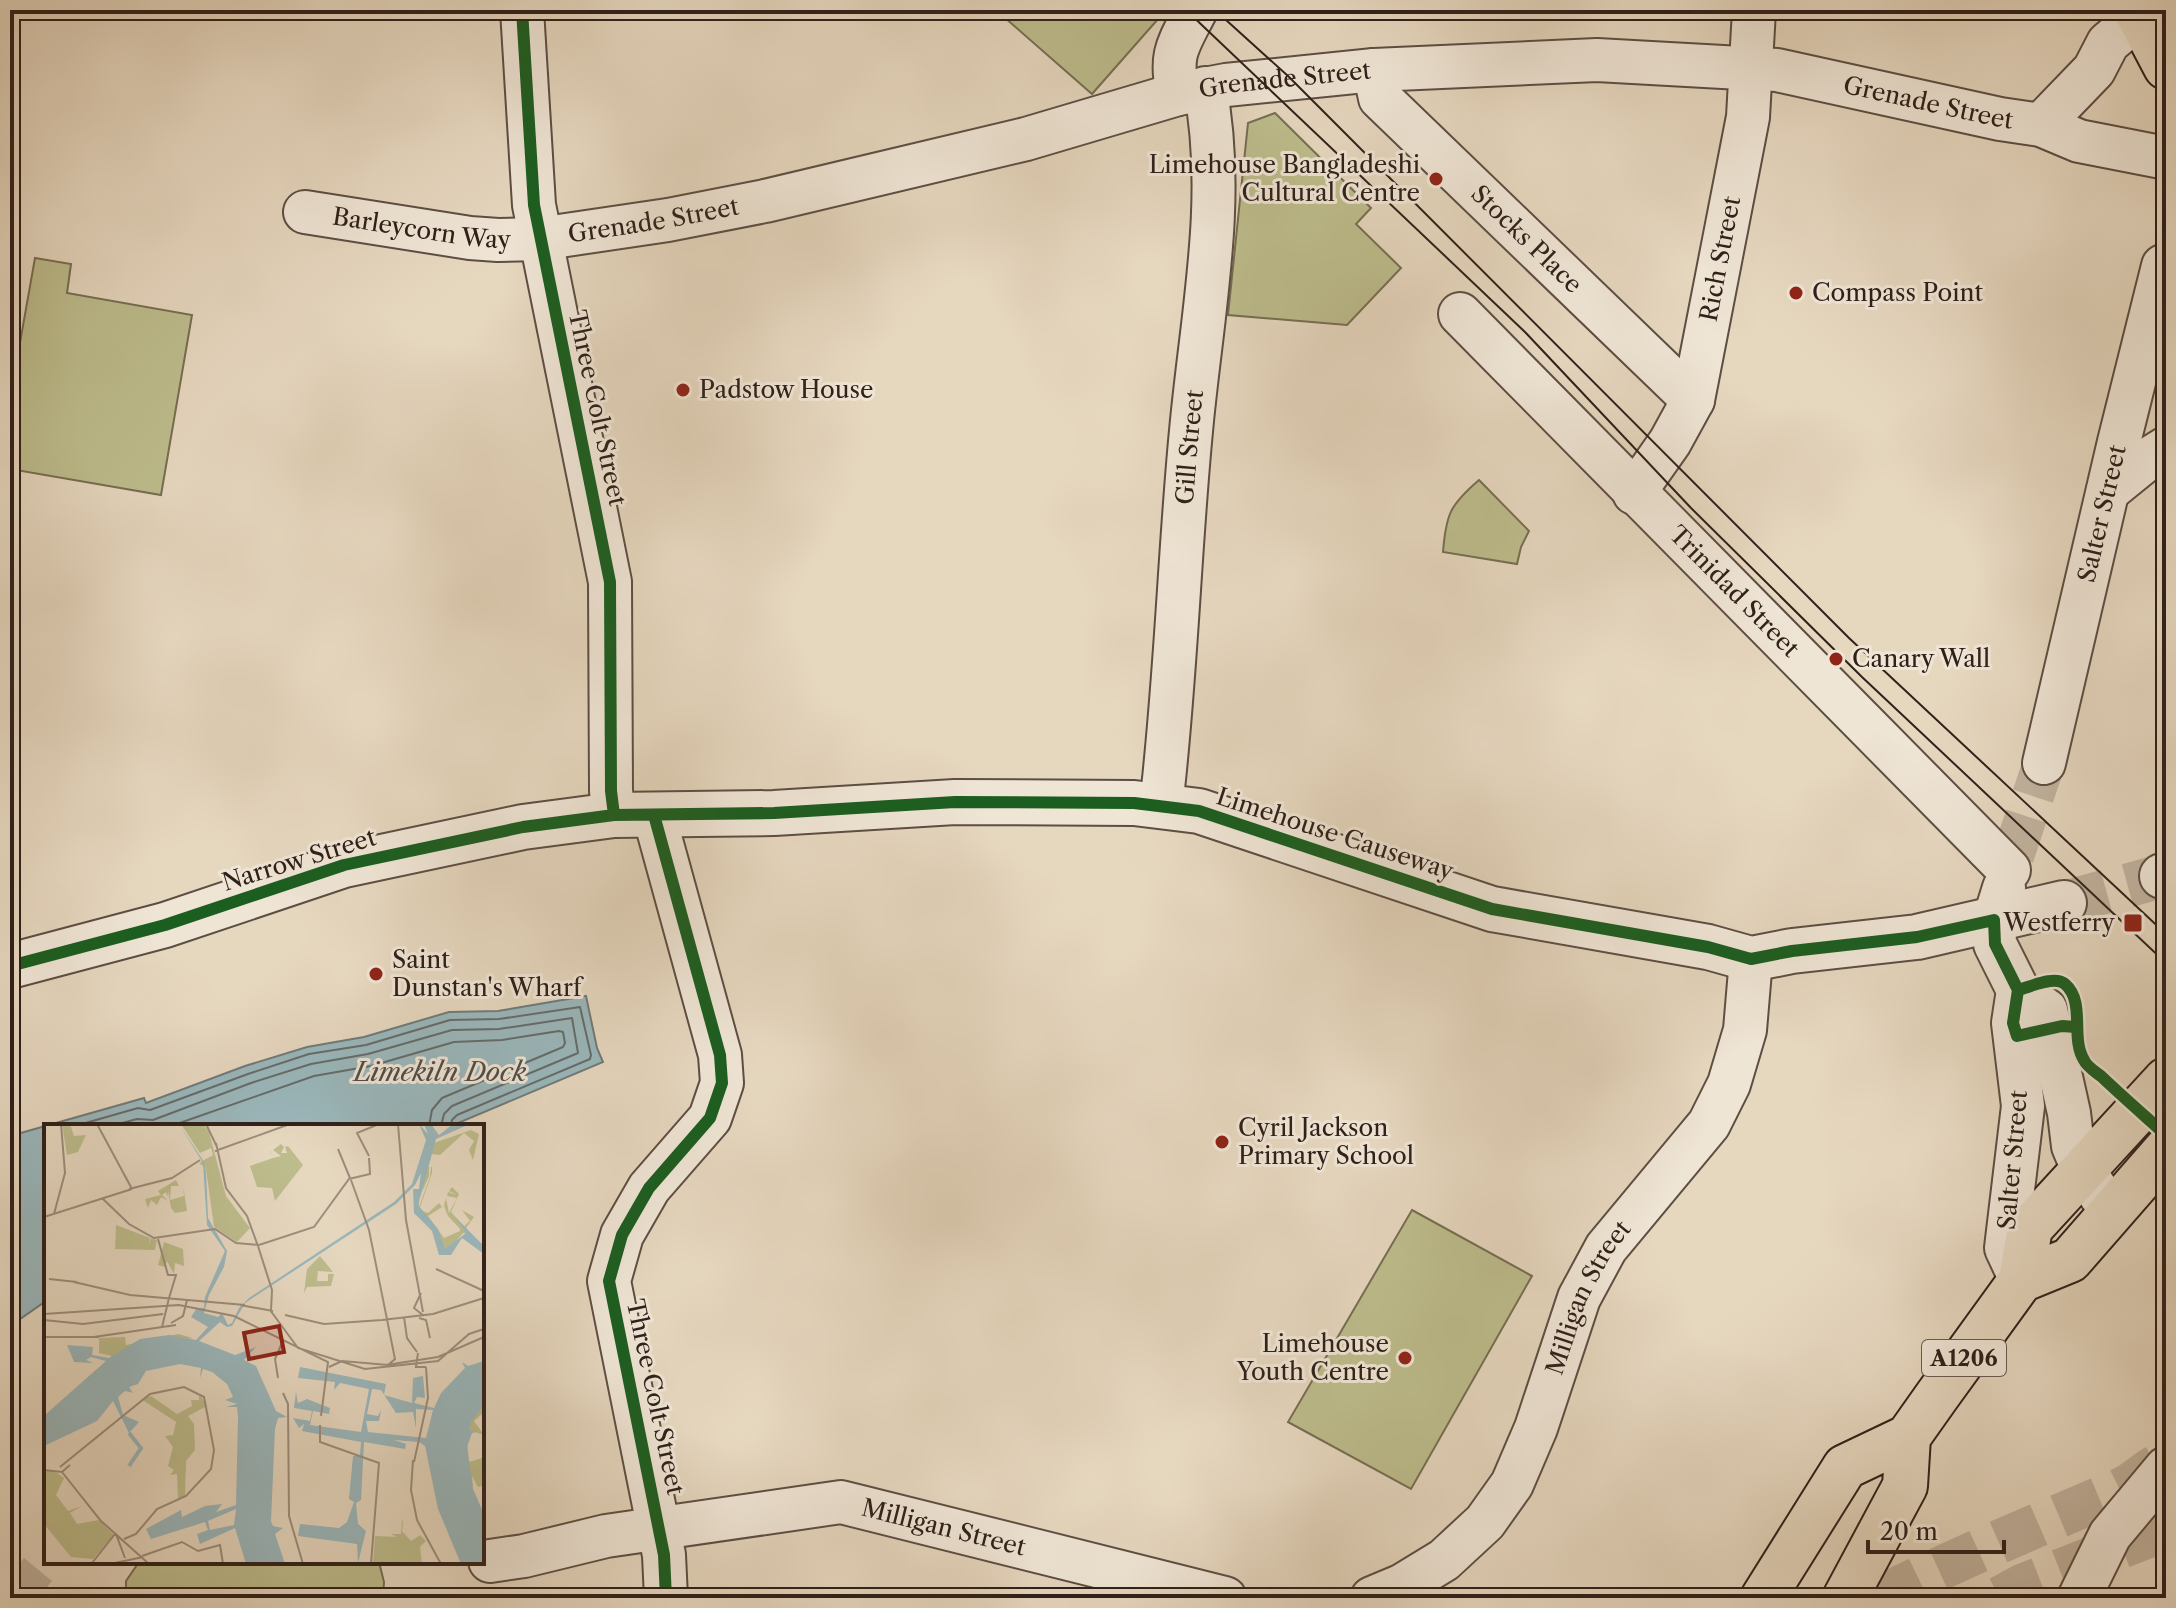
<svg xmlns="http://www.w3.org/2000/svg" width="2176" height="1608" viewBox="0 0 2176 1608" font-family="'Libre Caslon Text',serif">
<rect width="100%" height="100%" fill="#e6d7bf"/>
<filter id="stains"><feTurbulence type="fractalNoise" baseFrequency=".0025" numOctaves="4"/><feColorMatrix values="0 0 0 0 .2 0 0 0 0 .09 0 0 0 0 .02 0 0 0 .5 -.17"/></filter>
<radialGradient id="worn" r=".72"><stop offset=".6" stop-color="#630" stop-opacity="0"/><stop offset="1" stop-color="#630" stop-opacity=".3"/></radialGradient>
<path fill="#bdbc8c" stroke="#766e53" stroke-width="2" d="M 996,10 L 1166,10 L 1092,94 Z
M 1275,113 L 1371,208 L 1356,224 L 1401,268 L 1347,325 L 1228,315 L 1248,123 Z
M 35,258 L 71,264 L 67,293 L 192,315 L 161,495 L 10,469 L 10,399 Z
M 1479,480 L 1529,531 L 1521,547 L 1517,564 L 1443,552 C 1446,514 1450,505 1479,480 Z
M 1412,1210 L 1532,1276 L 1411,1489 L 1288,1422 Z
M 139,1562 L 379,1562 L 384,1582 L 383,1598 L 126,1598 L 126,1581 Z"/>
<path fill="#9ab7bc" stroke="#6f7b7b" stroke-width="2" d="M 586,996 L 597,1048 L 603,1062 L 451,1126 L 46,1126 L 46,1301 L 10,1326 L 10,1136 L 144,1098 L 146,1103 L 245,1066 L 307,1047 L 364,1037 L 449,1012 L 498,1011 Z"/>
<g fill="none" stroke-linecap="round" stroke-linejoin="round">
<path stroke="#646c6b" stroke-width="2" d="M 75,1126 L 138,1108 L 150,1110 L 248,1074 L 309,1054 L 366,1045 L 450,1020 L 499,1019 L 580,1007 L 591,1055 L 590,1059 L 457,1115 L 452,1120 L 451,1126
M 111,1126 L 137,1119 L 153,1120 L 251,1083 L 311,1064 L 368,1054 L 452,1030 L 499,1029 L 572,1018 L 578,1053 L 452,1106 L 444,1114 L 441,1126
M 171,1126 L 314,1076 L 371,1066 L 454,1042 L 502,1040 L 559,1031 L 563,1032 L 565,1043 L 563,1047 L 442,1098 L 432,1110 L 429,1126"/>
<path stroke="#c1b29e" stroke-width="42" stroke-dasharray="42 21" stroke-linecap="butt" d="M 2013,856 L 2044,763"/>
<path stroke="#c1b29e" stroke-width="44" stroke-dasharray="44 22" stroke-linecap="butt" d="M 2064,903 L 2162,876"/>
<path stroke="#c1b29e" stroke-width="44" stroke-dasharray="44 22" stroke-linecap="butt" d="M 10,1575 L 38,1598
M 1879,1598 C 1958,1558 2038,1525 2120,1490 C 2137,1483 2148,1468 2166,1462
M 2000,1598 L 2022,1586 L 2166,1529"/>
<g stroke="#5d4e43" stroke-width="46">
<g id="minor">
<path d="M 522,10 L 534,205 L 610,582 L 611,791 L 614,815"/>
<path id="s1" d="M 1374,70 L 1380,98 L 1693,400"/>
<path d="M 1178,94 C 1169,54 1178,45 1196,10"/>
<path d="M 2041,125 L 2094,70 L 2108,43 L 2139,17"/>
<path id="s2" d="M 305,212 L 470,238 L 498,240 L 539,239 L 668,220 L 765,201 L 1026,139 L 1178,94 L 1226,85 L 1374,70 L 1597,60 L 1777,70 L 2000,119 L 2041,125 L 2079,141 L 2166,158"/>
<path id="s3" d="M 1460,314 L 2009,870"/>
<path d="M 2108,491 L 2145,461 L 2166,448"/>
<path id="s4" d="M 1634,493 L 1670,442 L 1693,400 L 1748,117 L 1754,10"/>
<path id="s5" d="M 2044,763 L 2119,442 L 2163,266"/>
<path id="s6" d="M 1161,806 C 1176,681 1179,556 1191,431 C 1201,320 1227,200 1205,88"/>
<path d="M 654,815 L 720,1055 L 722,1083 L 710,1118 L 649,1188 L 622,1235 L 609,1281 L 664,1555 L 666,1598"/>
<path d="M 2004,888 L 1994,920 L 1995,944 L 2018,990 L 2046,1010 L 2069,1113 L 2073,1146 L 2083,1170 L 2112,1212"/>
<path d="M 2018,990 L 2013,1023 L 2023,1106 L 2006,1248 L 2021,1280"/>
<path id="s7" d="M 490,1561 L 524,1556 L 606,1536 L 841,1502 L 1225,1598"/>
<path id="s8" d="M 1372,1598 L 1403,1585 L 1444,1560 L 1485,1522 L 1512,1484 L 1536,1428 L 1579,1298 L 1606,1248 L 1709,1124 L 1729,1084 L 1745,1030 L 1751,959"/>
<path d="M 2079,1598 L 2110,1535 L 2166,1468"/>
</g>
</g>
<g stroke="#5d4e43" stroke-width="48">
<path id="tertiary" d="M 2162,876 L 2166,876
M 10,966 L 165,925 L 344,865 L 523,827 L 614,815 L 774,813 L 955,802 L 1134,803 L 1199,811 L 1492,909 L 1708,947 L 1751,959 L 1792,951 L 1917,937 L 2064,903"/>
</g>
<g stroke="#2f201a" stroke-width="48">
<path id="primary" d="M 2021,1280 L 2070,1260 L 2166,1150
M 1763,1598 L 1845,1467 L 1908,1437 L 1937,1396 L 2021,1280 L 2030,1228 L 2166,1080
M 1845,1598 L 1905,1486 L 1908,1437"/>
</g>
<g stroke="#2f201a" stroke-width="48">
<path id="trunk" d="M 2136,10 L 2166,67"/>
</g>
<use href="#minor" stroke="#efe5d5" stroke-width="42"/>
<use href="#tertiary" stroke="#efe5d5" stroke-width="44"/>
<use href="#primary" stroke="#e6d7bf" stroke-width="44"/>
<use href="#trunk" stroke="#e6d7bf" stroke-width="44"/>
<path stroke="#2f201a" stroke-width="2" d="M 1186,10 L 1525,332 L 1691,508 L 1862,677 L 2166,963
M 1215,10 L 1288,76 L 1849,638 L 2166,934"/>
<g stroke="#efe5d5" stroke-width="17">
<path id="cycleway" d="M 522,10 L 534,205 L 610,582 L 611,791 L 614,815
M 654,815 L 720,1055 L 722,1083 L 710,1118 L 649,1188 L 622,1235 L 609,1281 L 664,1555 L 666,1598
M 10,966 L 165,925 L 344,865 L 523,827 L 614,815 L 774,813 L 955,802 L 1134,803 L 1199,811 L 1492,909 L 1708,947 L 1751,959 L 1792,951 L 1917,937 L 1994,920 L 1995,944 L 2018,990 L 2013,1023 L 2017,1036 L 2062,1026 L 2076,1027
M 2018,990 C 2030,987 2055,975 2065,984 C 2086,1002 2070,1038 2084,1060 C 2087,1067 2096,1072 2102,1077 C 2123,1097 2145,1116 2166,1135"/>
</g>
<use href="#cycleway" stroke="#1b5e20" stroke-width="12"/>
</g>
<g fill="#8f2418" stroke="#efe5d5" stroke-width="3">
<circle cx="1436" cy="179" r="8"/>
<circle cx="1796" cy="293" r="8"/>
<circle cx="683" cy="390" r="8"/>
<circle cx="1836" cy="659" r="8"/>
<rect x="2123" y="913" width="20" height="20" rx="4"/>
<circle cx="376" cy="974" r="8"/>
<circle cx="1222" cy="1142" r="8"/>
<circle cx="1405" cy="1358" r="8"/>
</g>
<g text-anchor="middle" stroke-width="6" stroke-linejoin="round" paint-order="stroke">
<rect fill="#efe5d5" stroke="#695b52" stroke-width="2" x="1922" y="1340" width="84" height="36" rx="6"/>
<g font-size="22" font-weight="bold" fill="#2f201a">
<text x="1964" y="1366">A1206</text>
</g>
<g font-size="24" fill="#2f201a" stroke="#efe5d5">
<text dy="8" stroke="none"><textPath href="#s2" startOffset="1000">Grenade Street</textPath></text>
<text dy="8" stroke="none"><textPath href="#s2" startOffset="1648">Grenade Street</textPath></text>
<text dy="8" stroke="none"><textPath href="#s2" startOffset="352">Grenade Street</textPath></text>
<text dy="8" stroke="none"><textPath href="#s2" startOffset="118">Barleycorn Way</textPath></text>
<text dy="8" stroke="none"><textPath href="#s1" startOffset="232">Stocks Place</textPath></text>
<text dy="8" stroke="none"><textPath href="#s4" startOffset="254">Rich Street</textPath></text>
<text transform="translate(597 408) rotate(78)" y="8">Three Colt Street</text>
<text dy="8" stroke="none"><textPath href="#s6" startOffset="360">Gill Street</textPath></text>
<text dy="8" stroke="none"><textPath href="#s5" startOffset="256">Salter Street</textPath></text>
<text dy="8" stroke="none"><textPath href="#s3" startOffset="390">Trinidad Street</textPath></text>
<text transform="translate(1335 834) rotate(18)" y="8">Limehouse Causeway</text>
<text transform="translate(299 860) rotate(-17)" y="8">Narrow Street</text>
<text transform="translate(2013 1160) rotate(-85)" y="8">Salter Street</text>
<text dy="8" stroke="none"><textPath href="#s8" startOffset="386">Milligan Street</textPath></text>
<text transform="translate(655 1397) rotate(78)" y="8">Three Colt Street</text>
<text dy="8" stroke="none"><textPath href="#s7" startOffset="462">Milligan Street</textPath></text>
</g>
<g font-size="24" fill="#2f201a" stroke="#efe5d5" text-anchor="start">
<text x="1420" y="173" text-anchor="end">Limehouse Bangladeshi<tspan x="1420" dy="28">Cultural Centre</tspan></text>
<text x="1812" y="301">Compass Point</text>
<text x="699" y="398">Padstow House</text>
<text x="1852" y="667">Canary Wall</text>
<text x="2115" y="931" text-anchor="end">Westferry</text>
<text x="392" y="968">Saint<tspan x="392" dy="28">Dunstan's Wharf</tspan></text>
<text x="1238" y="1136">Cyril Jackson<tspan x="1238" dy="28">Primary School</tspan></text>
<text x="1389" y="1352" text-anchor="end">Limehouse<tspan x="1389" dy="28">Youth Centre</tspan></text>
</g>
<g font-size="26" font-style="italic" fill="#4f4d4b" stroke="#efe5d5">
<text x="440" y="1081">Limekiln Dock</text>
</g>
</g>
<g transform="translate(44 1124)">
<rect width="440" height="440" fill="#e6d7bf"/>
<path d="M 18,0 L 26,0 L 30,12 L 42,11 L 34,28 L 23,31 ZM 137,0 L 159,0 L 165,8 L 182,72 L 206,104 L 193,118 L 170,103 L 162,45 L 159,37 L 160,43 L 155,39 L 169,31 L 167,24 L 156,29 ZM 427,6 L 435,10 L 429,36 L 425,26 L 430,17 L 420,9 L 396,31 L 387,30 L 386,38 L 386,31 L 390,19 ZM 237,20 L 240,23 L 237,29 L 243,29 L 241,23 L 244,22 L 259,41 L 231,77 L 228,64 L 213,63 L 206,42 L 229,34 L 226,27 L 226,26 L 229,34 L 237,32 L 229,26 ZM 385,41 L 385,52 L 375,74 L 375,83 L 386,53 L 387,43 L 396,42 L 400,52 L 396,42 L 388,43 L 388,49 L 375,86 L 384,89 L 395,79 L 398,83 L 384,92 L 400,114 L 416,107 L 416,105 L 404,92 L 400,82 L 402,74 L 405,89 L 413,74 L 403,72 L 404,68 L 413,71 L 405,67 L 408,63 L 415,70 L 407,88 L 420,102 L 426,97 L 418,86 L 430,93 L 422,104 L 426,110 L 419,109 L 402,128 L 373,84 L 373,77 ZM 132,56 L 135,62 L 127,62 L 126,76 L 140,72 L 139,62 L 143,87 L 131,89 L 127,84 L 124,66 L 124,72 L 122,68 L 118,71 L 124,77 L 117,73 L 113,81 L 107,76 L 104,84 L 101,75 L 117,71 L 114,67 ZM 72,101 L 106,114 L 105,121 L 107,114 L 113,116 L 111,126 L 71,125 ZM 120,118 L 139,125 L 140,142 L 131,139 L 130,150 L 123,137 L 121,143 L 114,141 ZM 276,132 L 289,148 L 274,147 L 273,157 L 284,157 L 284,150 L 290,150 L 287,162 L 263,163 L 260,169 L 263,145 ZM 134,210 L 149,214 L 83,224 L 15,286 L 0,292 L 68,232 L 55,229 L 55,214 L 81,213 L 82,221 ZM 155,270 L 163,282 L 144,292 L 150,300 L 151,326 L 142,337 L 141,372 L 134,376 L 133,350 L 126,351 L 130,346 L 124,342 L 129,323 L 121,312 L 129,311 L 132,298 L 97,275 L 107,272 L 133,290 L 148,282 L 147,276 L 155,276 ZM 440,273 L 438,290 L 430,297 L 440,311 L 425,306 L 423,317 L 425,338 L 438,334 L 440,340 L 440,361 L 434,363 L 428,352 L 429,364 L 423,349 L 421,307 ZM 9,346 L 20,354 L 12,371 L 24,387 L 38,382 L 26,389 L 33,400 L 55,396 L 70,411 L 49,435 L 27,433 L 0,400 L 0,347 ZM 358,395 L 359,398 L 358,407 L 367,417 L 376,411 L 382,417 L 376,423 L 378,440 L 329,440 L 331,412 L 353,413 L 347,410 L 357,410 Z" fill="#bdbc8c"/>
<path d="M 135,0 L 160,38 L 162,48 L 164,94 L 183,127 L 180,143 L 165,171 L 160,189 L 174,193 L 178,189 L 184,201 L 188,199 L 195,184 L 205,174 L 350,78 L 368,60 L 382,16 L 375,0 L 384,10 L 380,0 L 387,0 L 395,11 L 409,0 L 426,0 L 392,15 L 374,81 L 394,105 L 401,125 L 422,109 L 411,93 L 440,122 L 440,130 L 418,114 L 407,131 L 395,131 L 388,107 L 370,89 L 369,65 L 375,65 L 377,49 L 371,61 L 352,80 L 201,179 L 188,202 L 183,203 L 176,198 L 155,217 L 191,231 L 212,223 L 200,236 L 212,242 L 232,287 L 243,293 L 234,294 L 231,305 L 227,397 L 229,402 L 239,404 L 231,410 L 241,440 L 202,440 L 191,404 L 156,420 L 153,410 L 164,406 L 161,398 L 107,415 L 102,405 L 137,386 L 138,393 L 161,382 L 178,380 L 172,388 L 192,381 L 194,293 L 193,283 L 182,283 L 193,280 L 181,276 L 189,273 L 183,260 L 168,248 L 159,245 L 156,254 L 157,244 L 136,240 L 102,247 L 94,260 L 85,263 L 89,269 L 81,267 L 74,273 L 79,291 L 95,298 L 85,309 L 69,277 L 53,297 L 0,322 L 0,292 L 62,237 L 47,233 L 42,236 L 49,239 L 30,238 L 23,221 L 49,223 L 48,231 L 65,234 L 96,215 L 125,211 L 152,216 L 164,203 L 147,193 L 153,184 L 160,184 L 161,173 L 181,127 L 163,101 L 159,39 ZM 192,385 L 190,401 L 166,406 L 164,397 ZM 440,237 L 440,281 L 427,298 L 425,306 L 433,308 L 428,309 L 423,323 L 429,365 L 440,390 L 440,440 L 417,440 L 394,385 L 381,322 L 375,318 L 350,316 L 362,320 L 361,325 L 320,318 L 317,376 L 312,379 L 314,400 L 322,407 L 314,439 L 313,420 L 254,412 L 256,400 L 295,404 L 303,398 L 310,378 L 305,375 L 309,332 L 316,332 L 317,318 L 258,307 L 260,300 L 255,304 L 249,294 L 266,297 L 268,287 L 250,284 L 252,268 L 254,279 L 263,275 L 286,284 L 285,290 L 269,287 L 266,301 L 317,308 L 325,265 L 296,259 L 290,266 L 291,258 L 254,254 L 256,243 L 342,260 L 340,271 L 368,279 L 369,254 L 379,252 L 381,274 L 373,273 L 370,279 L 390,284 L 397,269 L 421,244 L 418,238 L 424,242 ZM 328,265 L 337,266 L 352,289 L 369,288 L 372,304 L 372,285 L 389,286 L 382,314 L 324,308 L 322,297 L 335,297 L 337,286 L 334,292 L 323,290 Z" fill="#9ab7bc" fill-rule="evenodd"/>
<path fill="none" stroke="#9ab7bc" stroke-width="4" d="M 0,305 L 90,231 L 134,221 L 199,247 L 211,263 L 212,312M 0,307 L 28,290 L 91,233 L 134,224 L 182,239 L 208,264 L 221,269 L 198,397 L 221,440M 0,309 L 30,291 L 92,235 L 133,226 L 197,251 L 206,266 L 208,330M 0,310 L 31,293 L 93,238 L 112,230 L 156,234 L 195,252 L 204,267 L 216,268M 212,323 L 215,413 L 229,440M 209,341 L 211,414 L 225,440M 85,342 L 97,324 L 85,309M 435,440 L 398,332 L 412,280 L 440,254M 438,440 L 401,332 L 409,292 L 440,256"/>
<path fill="none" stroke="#9d8e7d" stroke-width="2" d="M 53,0 L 88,65M 162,0 L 173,23M 354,0 L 362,96 L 379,188M 172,19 L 182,64 L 203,92 L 214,122 L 228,166 L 227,186M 294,25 L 306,54M 171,27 L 246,0M 325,32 L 313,9 L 335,0M 85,65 L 128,54 L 156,36M 58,74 L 85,100 L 110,114 L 171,105 L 192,119 L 215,121 L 270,103 L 305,55 L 326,50 L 325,34M 10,90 L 21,49 L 17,0M 0,93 L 88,65M 114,115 L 124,151 L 132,151 L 125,174M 392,145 L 440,167M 5,155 L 33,158M 30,158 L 86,171 L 201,181M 377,169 L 370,184 L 380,192M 196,181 L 229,187M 226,186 L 254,224 L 321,245 L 394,237 L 425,210 L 440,205M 0,190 L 135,181 L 190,192 L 284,238 L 277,292M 241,191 L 280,200 L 338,196 L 389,190 L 440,174M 360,193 L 363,214 L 373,228M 375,194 L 382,196 L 386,214M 0,196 L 39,200 L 119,190M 127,199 L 139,192 L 143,176M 118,203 L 125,174M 0,213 L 55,213M 50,213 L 132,201M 374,229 L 372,243 L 382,243M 342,241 L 394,233 L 440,213M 285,243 L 298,237 L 344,241 L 351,235 L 325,106 L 307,56M 234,254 L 231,235 L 238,219M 239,269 L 244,280 L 245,392 L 259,440M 276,301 L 276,318 L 335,339 L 327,440M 369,336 L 367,366 L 373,396 L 397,440M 370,338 L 384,274 L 382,243M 16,343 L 106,270 L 140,263 L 160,273 L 170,326 L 167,345 L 142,372 L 113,385 L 92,410 L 80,415M 0,346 L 18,348 L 26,341M 18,348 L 57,397 L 105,440M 72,410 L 81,434M 98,432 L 138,418 L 154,427 L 176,421 L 179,440M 48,439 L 71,410M 66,440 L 99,433"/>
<path fill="#8f2418" fill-opacity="0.15" stroke="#8f2418" stroke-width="4" d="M 235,202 L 240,228 L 205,235 L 200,209 Z"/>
<rect width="440" height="440" fill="none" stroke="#2f201a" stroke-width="4"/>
</g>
<rect width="2176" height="1608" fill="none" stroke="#e6d7bf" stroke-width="40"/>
<rect x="12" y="12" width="2152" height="1584" fill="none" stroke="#2f201a" stroke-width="4"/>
<rect x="20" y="20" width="2136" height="1568" fill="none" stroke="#2f201a" stroke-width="2"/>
<path d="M1868 1540v12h136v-12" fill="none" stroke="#2f201a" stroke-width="4"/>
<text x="1880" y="1540" font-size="24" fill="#2f201a" stroke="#efe5d5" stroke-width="6" paint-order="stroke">20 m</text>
<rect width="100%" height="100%" filter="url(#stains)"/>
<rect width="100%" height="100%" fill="url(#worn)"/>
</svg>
